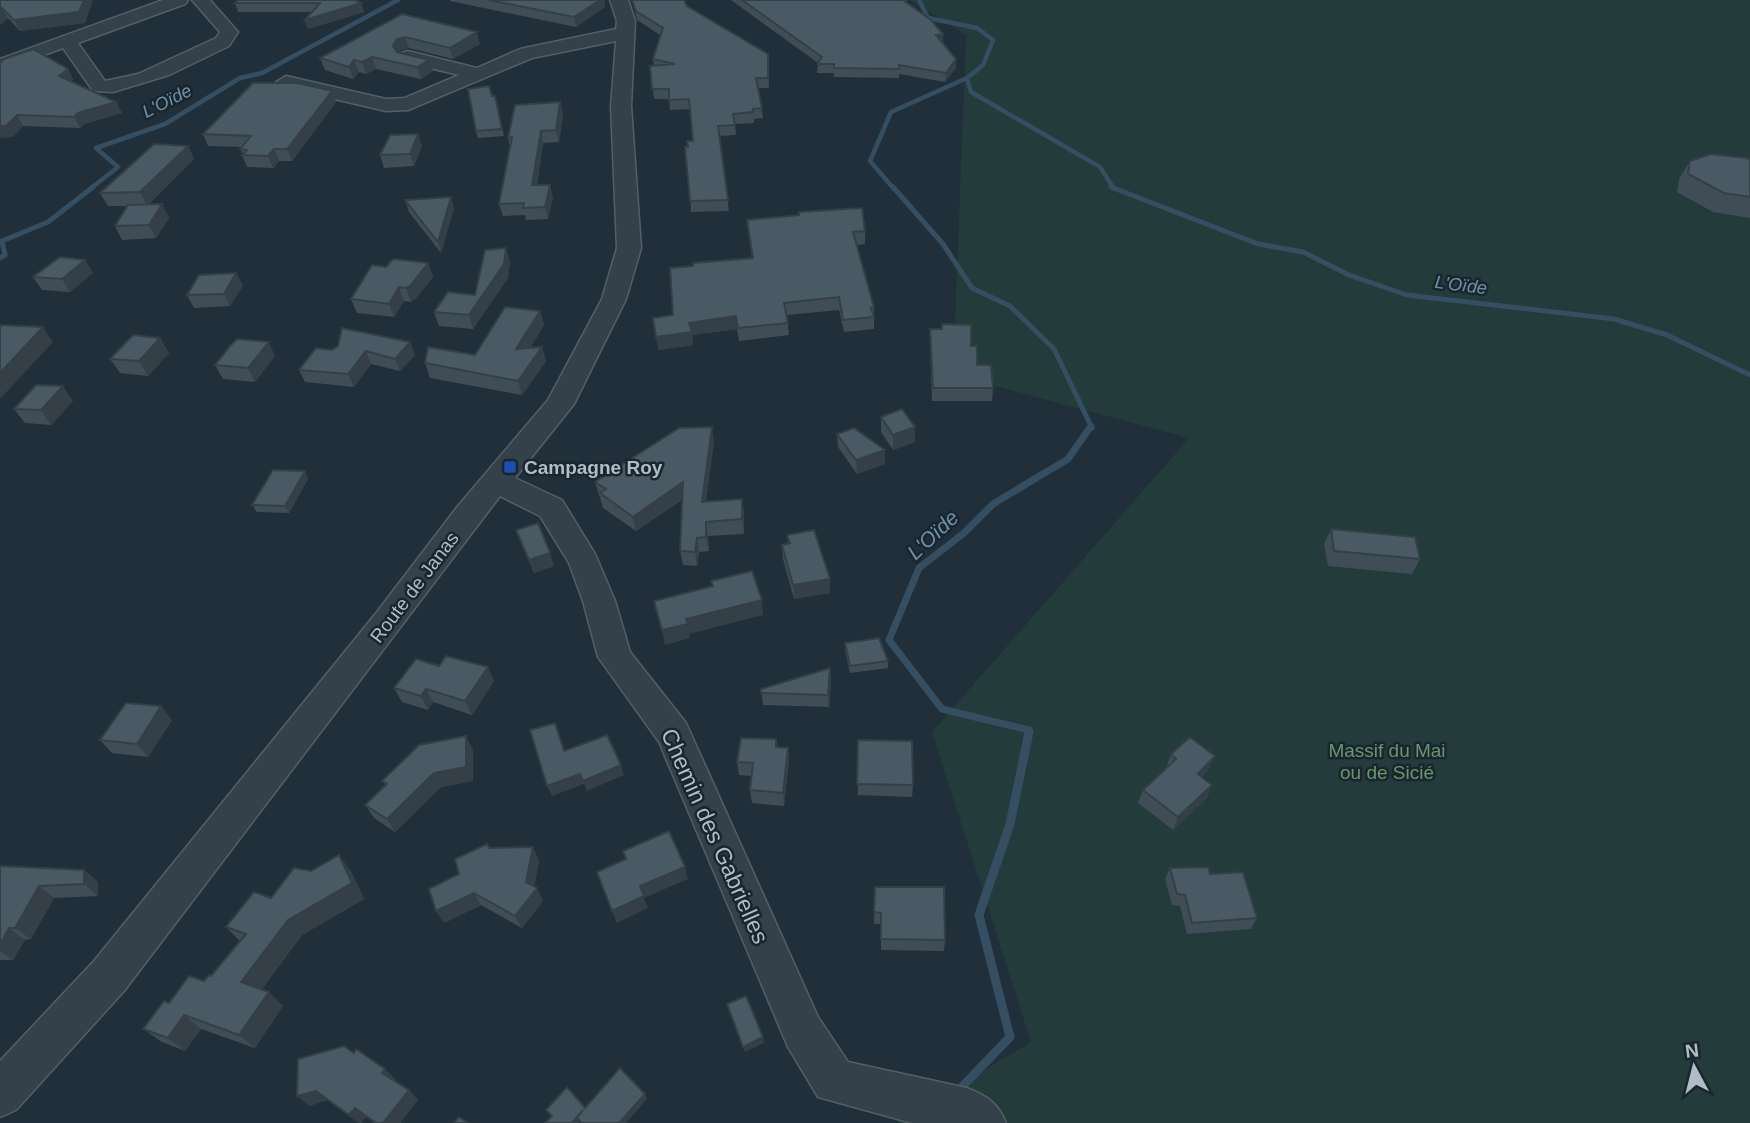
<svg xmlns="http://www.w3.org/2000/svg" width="1750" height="1123" viewBox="0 0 1750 1123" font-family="Arial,sans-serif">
<rect width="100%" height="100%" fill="#212f3a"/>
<path fill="#233b3a" d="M 910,0 L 1750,0 L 1750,1123 L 897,1123 L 1031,1042 L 932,732 L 1189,438 L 953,375 L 966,35 Z"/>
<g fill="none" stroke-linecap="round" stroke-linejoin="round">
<path stroke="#354e61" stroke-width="4.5" d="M 967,78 L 971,92 L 1100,167 L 1114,189
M 90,189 L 118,167 L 96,148 L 165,124 L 240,78 L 262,73 L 398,0
M 894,189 L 870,161 L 891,112 L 967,78 L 983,65 L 993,40 L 977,28 L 928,18 L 919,0"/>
<path stroke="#354e61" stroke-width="5" d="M 893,187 L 943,244 L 972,288 L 1010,306 L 1054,349 L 1092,428
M 1111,187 L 1258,244 L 1303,252 L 1349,275 L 1407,295 L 1614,319 L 1667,335 L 1750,375
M 0,258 L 5,255 L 2,241 L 48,222 L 93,187"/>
<path stroke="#354e61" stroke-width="7" d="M 1028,734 L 1029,730 L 942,709 L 889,640 L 919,568 L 964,533 L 993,504 L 1068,459 L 1091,426"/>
<path stroke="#354e61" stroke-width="9" d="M 956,1093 L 1010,1037 L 979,915 L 1010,824 L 1029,732"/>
<g stroke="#535f68" stroke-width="3">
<path id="minor" d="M 163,0 L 188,0 L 185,4 L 78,43 L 105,81 L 138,74 L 216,38 L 220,32 L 192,0 L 210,0 L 238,32 L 229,46 L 169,75 L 113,92 L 93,91 L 63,48 L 0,71 L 0,59 Z
M 610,0 L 628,0 L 635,21 L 631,106 L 641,248 L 626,299 L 574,404 L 515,478 L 562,500 L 595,554 L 615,601 L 630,652 L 686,723 L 818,1017 L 848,1062 L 967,1088 C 988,1097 997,1102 1006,1123 L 912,1123 L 818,1097 L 788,1047 L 659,742 L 598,657 L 583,601 L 569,563 L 540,516 L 500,496 L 124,991 L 16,1110 L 0,1117 L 0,1061 L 94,961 L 377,612 L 458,506 L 548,400 L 602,299 L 617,248 L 611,106 L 616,41 L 532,58 L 408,110 L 386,111 L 279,86 L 276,82 L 286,76 L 386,99 L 405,98 L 459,75 L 401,61 L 399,57 L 401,53 L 408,51 L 477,68 L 520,49 L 616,29 L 617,21 Z"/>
</g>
<use href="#minor" fill="#35414a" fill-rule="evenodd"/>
</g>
<path fill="#404d57" d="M 0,0 L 85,23 L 20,31 L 8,18 L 0,25 Z
M 450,0 L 604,0 L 605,7 L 576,27 L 450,1 Z
M 632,0 L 687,6 L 768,64 L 769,88 L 758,88 L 763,118 L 754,119 L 754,123 L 735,124 L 736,135 L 720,136 L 729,211 L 691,212 L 688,147 L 693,141 L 690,109 L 670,110 L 669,99 L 654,99 L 650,66 L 654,66 L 653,59 L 660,35 L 637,20 Z
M 731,0 L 907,0 L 907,3 L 943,34 L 943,42 L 956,59 L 956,68 L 945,82 L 899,74 L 899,78 L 834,77 L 834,73 L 817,73 L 818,63 Z
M 235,3 L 361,3 L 364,12 L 308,29 L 305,20 L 312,12 L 238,12 Z
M 402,14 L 480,44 L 453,59 L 409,48 L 400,50 L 399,52 L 433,71 L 421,79 L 376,69 L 366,74 L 359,72 L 353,79 L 325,70 L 320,58 Z
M 0,63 L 68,69 L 73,79 L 71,81 L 116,102 L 122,113 L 84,124 L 80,128 L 23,126 L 13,137 Z
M 332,91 L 336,102 L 292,161 L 279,161 L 273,168 L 247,167 L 242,155 L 243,154 L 240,149 L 242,147 L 208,146 L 203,134 Z
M 492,96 L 495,96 L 504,136 L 478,138 L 476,131 Z
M 560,102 L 563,113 L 559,142 L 543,143 L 537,185 L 553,197 L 548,219 L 526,220 L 525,215 L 503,216 L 499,204 L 510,147 L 508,138 Z
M 188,146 L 194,159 L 148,205 L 162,204 L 169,218 L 156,238 L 122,240 L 115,226 L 128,206 L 108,206 L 100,193 Z
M 422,146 L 414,166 L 384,168 L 380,155 Z
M 1750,159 L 1750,218 L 1713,212 L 1677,192 L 1679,179 L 1690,161 Z
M 405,200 L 454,208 L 441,253 L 409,212 Z
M 747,220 L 865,231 L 865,244 L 857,245 L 874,307 L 874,329 L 844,332 L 839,310 L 787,315 L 789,335 L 739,341 L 737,329 L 692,335 L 693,345 L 658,350 L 693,266 L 752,259 Z
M 506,248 L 510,262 L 508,278 L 473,329 L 439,326 L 434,312 L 475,295 Z
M 85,260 L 93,273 L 70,292 L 42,290 L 33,277 Z
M 428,263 L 433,277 L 416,298 L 411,302 L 404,301 L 394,317 L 357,313 L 351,299 L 386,267 Z
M 236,273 L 243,286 L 230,306 L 194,308 L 187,295 Z
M 540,311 L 544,325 L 530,348 L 542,347 L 546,361 L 522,395 L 430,378 L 425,363 L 475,355 Z
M 930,329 L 971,346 L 977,365 L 993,388 L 992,401 L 932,401 L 930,342 Z
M 160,338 L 169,353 L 148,376 L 120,373 L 110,359 Z
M 410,342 L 415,355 L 400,371 L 371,364 L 354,387 L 305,382 L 299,370 L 332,350 Z
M 275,356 L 255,382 L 223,379 L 215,365 Z
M 73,401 L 51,425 L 25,423 L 14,409 Z
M 881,417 L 915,442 L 893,450 L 881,432 Z
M 837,434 L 885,464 L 857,474 L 838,447 Z
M 714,441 L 706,501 L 742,499 L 744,514 L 744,534 L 708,536 L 709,551 L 699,552 L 697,566 L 683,565 L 680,551 L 683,499 L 636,531 L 603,508 L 595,482 Z
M 305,471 L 308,479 L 289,513 L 257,512 L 252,505 Z
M 1331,529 L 1420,559 L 1412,574 L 1328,566 L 1324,544 Z
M 516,530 L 554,566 L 534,573 Z
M 787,535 L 830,593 L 794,599 L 783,559 L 782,545 L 788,543 Z
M 845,643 L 888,661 L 888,668 L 850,673 L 845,650 Z
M 830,668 L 831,681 L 829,707 L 763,705 L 761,689 Z
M 494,681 L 472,715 L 433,702 L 428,710 L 402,702 L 394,688 Z
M 172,720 L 148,757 L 112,753 L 100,740 Z
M 776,739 L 778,748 L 788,748 L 789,761 L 784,806 L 752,803 L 750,790 L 751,776 L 739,775 L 737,762 Z
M 858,740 L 913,785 L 912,797 L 858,795 Z
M 473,750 L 473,781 L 441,787 L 395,832 L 374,818 L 365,805 L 385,785 L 382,781 Z
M 1171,754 L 1209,769 L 1202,777 L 1212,785 L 1207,798 L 1173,830 L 1138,803 L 1143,790 L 1166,768 Z
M 489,848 L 539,860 L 534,887 L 537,888 L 543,901 L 522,928 L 481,905 L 444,923 Z
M 0,866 L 84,870 L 98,882 L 98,896 L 54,898 L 31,939 L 25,940 L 13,960 L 0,960 Z
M 1170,868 L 1210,874 L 1257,918 L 1251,929 L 1187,934 L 1180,906 L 1172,905 L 1165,879 Z
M 311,871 L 351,871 L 364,899 L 302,935 L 262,989 L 283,1006 L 255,1048 L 201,1029 L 185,1051 L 162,1042 L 143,1029 L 169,1003 L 211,976 L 240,941 L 226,927 L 271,898 Z
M 875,887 L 945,940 L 944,951 L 881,950 L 881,924 L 874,924 Z
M 354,1053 L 385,1069 L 395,1079 L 394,1080 L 409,1090 L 418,1100 L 400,1123 L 374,1123 L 366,1117 L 361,1123 L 359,1123 L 327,1100 L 309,1106 Z"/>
<path fill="#343f47" d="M 84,0 L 93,0 L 85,23 L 20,31 L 14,20 Z
M 600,0 L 604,0 L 605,7 L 576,27 L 574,17 Z
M 361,3 L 364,12 L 308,29 L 305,20 Z
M 2,8 L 8,18 L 0,25 L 0,10 Z
M 477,32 L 480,44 L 453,59 L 450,48 Z
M 943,34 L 943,42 L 936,35 Z
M 405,37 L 409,48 L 400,50 L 397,58 L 393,46 L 397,39 Z
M 372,57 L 376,69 L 366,74 L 362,62 Z
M 956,59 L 956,68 L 945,82 L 946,73 Z
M 354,60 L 359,72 L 353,79 L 349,67 Z
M 429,60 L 433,71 L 421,79 L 417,67 Z
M 68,69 L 73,79 L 65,87 L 59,76 Z
M 332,91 L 336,102 L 292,161 L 287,149 Z
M 116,102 L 122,113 L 84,124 L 80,128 L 74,117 L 78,113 Z
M 560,102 L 563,113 L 559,142 L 556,130 Z
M 17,115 L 23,126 L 13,137 L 0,138 L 0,126 Z
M 541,131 L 543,143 L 535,197 L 532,185 Z
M 418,134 L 422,146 L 414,166 L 410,154 Z
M 188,146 L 194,159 L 147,205 L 140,192 Z
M 274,149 L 279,161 L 273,168 L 268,156 Z
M 550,185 L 553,197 L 548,219 L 545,207 Z
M 451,197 L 454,208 L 441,253 L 438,242 Z
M 162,204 L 169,218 L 156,238 L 149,225 Z
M 506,248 L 510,262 L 508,278 L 473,329 L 469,315 Z
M 85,260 L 93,273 L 70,292 L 62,279 Z
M 428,263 L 433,277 L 416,298 L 411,302 L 406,288 Z
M 236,273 L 243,286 L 230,306 L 224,294 Z
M 399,287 L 404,301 L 394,317 L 389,304 Z
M 540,311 L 544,325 L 520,363 L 516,349 Z
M 736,316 L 737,329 L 692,335 L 693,345 L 658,350 L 656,337 L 689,323 Z
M 43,327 L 53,342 L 0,399 L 0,373 Z
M 160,338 L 169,353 L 148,376 L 139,361 Z
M 269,342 L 275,356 L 255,382 L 248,368 Z
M 410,342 L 415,355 L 400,371 L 395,359 Z
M 542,347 L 546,361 L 522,395 L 518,381 Z
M 366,351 L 371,364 L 354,387 L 348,374 Z
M 63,386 L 73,401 L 51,425 L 41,410 Z
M 712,427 L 714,441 L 704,516 L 702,502 Z
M 915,427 L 915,442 L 893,450 L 893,435 Z
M 885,450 L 885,464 L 857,474 L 856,460 Z
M 305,471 L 308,479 L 289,513 L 285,506 Z
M 683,482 L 686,496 L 636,531 L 633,517 Z
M 742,499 L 744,514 L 744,534 L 742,519 Z
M 706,522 L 708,536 L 709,551 L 706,537 Z
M 697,538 L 699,552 L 697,566 L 695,552 Z
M 550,553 L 554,566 L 534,573 L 529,560 Z
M 830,579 L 830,593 L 794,599 L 793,585 Z
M 762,600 L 763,615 L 689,634 L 690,638 L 665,645 L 662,630 L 686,619 Z
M 488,667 L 494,681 L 472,715 L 465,701 Z
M 830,668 L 831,681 L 829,707 L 828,695 Z
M 426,689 L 433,702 L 428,710 L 421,696 Z
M 161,706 L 172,720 L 148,757 L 137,744 Z
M 466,736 L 473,750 L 473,781 L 441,787 L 395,832 L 387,819 Z
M 788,748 L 789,761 L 784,806 L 783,793 Z
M 1215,756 L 1209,769 L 1193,787 L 1198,774 Z
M 621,765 L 624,775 L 587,791 L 584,784 L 552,796 L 547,786 L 580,774 Z
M 1212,785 L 1207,798 L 1173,830 L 1178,817 Z
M 533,847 L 539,860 L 533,894 L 537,888 L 543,901 L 522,928 L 515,916 L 526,882 Z
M 339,855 L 351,871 L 364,899 L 302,935 L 256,996 L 241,982 Z
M 685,867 L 688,879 L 644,898 L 648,908 L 617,923 L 612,911 L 640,886 Z
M 84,870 L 98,882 L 98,896 L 84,884 Z
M 39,886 L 54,898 L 31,939 L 15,928 Z
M 474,893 L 481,905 L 444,923 L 436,911 Z
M 9,928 L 25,940 L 13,960 L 0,951 L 0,944 Z
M 269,992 L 283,1006 L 255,1048 L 239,1035 Z
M 184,1015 L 201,1029 L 185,1051 L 168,1038 Z
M 763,1037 L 764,1043 L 745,1052 L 743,1047 Z
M 385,1069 L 395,1079 L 392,1083 L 382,1073 Z
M 409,1090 L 418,1100 L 400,1123 L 383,1123 Z
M 316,1091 L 327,1100 L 309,1106 L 297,1096 Z
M 645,1094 L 647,1099 L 626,1123 L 619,1123 Z
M 355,1108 L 366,1117 L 361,1123 L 359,1123 L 349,1115 Z
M 577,1118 L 579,1123 L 572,1123 Z"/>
<path fill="#4a5a65" stroke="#343f47" stroke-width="2" d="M 0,0 L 84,0 L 79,12 L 14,20 L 2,8 L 0,10 Z
M 238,0 L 355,0 L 361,3 L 305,20 L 320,3 L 235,3 Z
M 489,0 L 600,0 L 574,17 Z
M 632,0 L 684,0 L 687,6 L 768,54 L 768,78 L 756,78 L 762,108 L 753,109 L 753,112 L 733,114 L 735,125 L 718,126 L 728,200 L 690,201 L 685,147 L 688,147 L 687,141 L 693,141 L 689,99 L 669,100 L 669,89 L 652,89 L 650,66 L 675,64 L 653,59 L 663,28 L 636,11 Z
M 742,0 L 903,0 L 931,20 L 943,34 L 936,35 L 956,59 L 946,73 L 899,65 L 899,69 L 834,68 L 834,64 L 817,64 L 822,57 Z
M 402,14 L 477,32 L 450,48 L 405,37 L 397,39 L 393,46 L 397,52 L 429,60 L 417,67 L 372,57 L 362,62 L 354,60 L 349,67 L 320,58 Z
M 33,49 L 68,69 L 59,76 L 116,102 L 78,113 L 74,117 L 17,115 L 6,126 L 0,126 L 0,63 L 4,59 Z
M 253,83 L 298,83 L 332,91 L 287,149 L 274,149 L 268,156 L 242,155 L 247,150 L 240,149 L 251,136 L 203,134 Z
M 489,86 L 492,96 L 495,96 L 502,129 L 476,131 L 468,89 Z
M 560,102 L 556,130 L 541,131 L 532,185 L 550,185 L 545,207 L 523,208 L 524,203 L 499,204 L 512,137 L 508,138 L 515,105 Z
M 418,134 L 410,154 L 380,155 L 390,135 Z
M 154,144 L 188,146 L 140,192 L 100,193 Z
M 1711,154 L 1746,158 L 1750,159 L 1750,197 L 1724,193 L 1688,174 L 1690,161 Z
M 451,197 L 438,242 L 405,200 Z
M 162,204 L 149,225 L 115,226 L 128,205 Z
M 862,208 L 865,231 L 853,232 L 874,307 L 871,308 L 874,317 L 843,320 L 839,297 L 784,303 L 788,323 L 738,328 L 736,316 L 689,323 L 692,332 L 656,337 L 653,318 L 673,315 L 670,268 L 693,266 L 693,263 L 753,258 L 747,220 L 799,215 L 799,212 Z
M 506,248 L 504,264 L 469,315 L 434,312 L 448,292 L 475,295 L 485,250 Z
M 60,257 L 85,260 L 62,279 L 33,277 Z
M 393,259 L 428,263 L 411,285 L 406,288 L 399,287 L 389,304 L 351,299 L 372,265 L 386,267 Z
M 236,273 L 224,294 L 187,295 L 199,275 Z
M 505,307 L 540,311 L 516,349 L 542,347 L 518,381 L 425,363 L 428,347 L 475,355 Z
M 942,324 L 971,325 L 971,346 L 977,346 L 977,365 L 991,365 L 993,388 L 933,388 L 930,329 L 942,329 Z
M 0,325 L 43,327 L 0,373 Z
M 342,328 L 410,342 L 395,359 L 366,351 L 348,374 L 299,370 L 316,348 L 332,350 L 338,346 Z
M 133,335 L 160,338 L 139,361 L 110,359 Z
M 237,339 L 269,342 L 248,368 L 215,365 L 231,345 Z
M 36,385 L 63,386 L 41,410 L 14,409 Z
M 902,409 L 915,427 L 893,435 L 881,417 Z
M 712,427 L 702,502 L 742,499 L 742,519 L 706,522 L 706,537 L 697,538 L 695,552 L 680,551 L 683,482 L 633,517 L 600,493 L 606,489 L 595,482 L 679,428 Z
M 854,428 L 885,450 L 856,460 L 837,434 Z
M 273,470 L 305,471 L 285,506 L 252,505 Z
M 538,523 L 550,553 L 529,560 L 516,530 Z
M 1331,529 L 1415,537 L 1420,559 L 1334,551 Z
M 814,530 L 830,579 L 793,585 L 782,545 L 790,543 L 787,535 Z
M 752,571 L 762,600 L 686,619 L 688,624 L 662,630 L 654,601 L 713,586 L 711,581 Z
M 879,638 L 888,661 L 850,666 L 845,643 Z
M 446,656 L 488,667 L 465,701 L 426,689 L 421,696 L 394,688 L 416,659 L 439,666 Z
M 830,668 L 828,695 L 761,693 L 761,689 Z
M 126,703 L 161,706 L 137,744 L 100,740 Z
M 555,723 L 564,751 L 607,735 L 621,765 L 583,781 L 580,774 L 547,786 L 530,730 Z
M 466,736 L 466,767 L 434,773 L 387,819 L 365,805 L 387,784 L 382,781 L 419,745 Z
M 1190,737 L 1215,756 L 1198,774 L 1212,785 L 1178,817 L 1143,790 L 1176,759 L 1171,754 Z
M 741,738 L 776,739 L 776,747 L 788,748 L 783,793 L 750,790 L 753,763 L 737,762 Z
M 858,740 L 912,741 L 913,785 L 857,784 Z
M 669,831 L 685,867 L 640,886 L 644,896 L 612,911 L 597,872 L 626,859 L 623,851 Z
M 487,844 L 489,848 L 533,847 L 526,882 L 537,888 L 515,916 L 474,893 L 436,911 L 429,889 L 459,874 L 455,859 Z
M 339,855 L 352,883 L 288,920 L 241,982 L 269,992 L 239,1035 L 184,1015 L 168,1038 L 143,1029 L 164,1001 L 169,1003 L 189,976 L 204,981 L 209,975 L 211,976 L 246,934 L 226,927 L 254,892 L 271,898 L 294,868 L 311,871 Z
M 0,866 L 84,870 L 84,884 L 39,886 L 15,928 L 9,928 L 0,944 Z
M 1208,867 L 1210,874 L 1243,872 L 1257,918 L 1192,923 L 1185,895 L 1177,894 L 1170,868 Z
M 875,887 L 944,887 L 945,940 L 881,939 L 881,913 L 874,912 Z
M 746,996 L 763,1037 L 743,1047 L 727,1004 Z
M 344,1046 L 354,1053 L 356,1049 L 385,1069 L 382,1073 L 409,1090 L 383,1123 L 376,1123 L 355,1108 L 349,1115 L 316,1091 L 297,1096 L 298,1059 Z
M 620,1068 L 645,1094 L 619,1123 L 582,1123 L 577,1118 L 583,1110 L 572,1123 L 545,1123 L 552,1116 L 546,1110 L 567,1087 L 585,1108 Z
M 459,1117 L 468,1123 L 454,1123 Z"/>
<rect fill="#1a4fb4" stroke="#1a262f" stroke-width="2.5" x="503" y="460" width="14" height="14" rx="3.5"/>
<g text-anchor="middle" stroke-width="5" stroke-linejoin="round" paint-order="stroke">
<g font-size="18" font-style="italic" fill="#7091aa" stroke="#1a262f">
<text transform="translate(167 101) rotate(-27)" y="6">L'Oïde</text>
<text transform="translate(1461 285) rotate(7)" y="6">L'Oïde</text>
</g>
<g font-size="19" font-weight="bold" fill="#b0bcc6" stroke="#1a262f" text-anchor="start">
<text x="524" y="474">Campagne Roy</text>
</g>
<g font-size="19" fill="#b0bcc6" stroke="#1a262f">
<text transform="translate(414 587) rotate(-53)" y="7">Route de Janas</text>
</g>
<g font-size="19" fill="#67976b" stroke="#1a262f">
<text x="1387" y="757">Massif du Mai<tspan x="1387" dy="22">ou de Sicié</tspan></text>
</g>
<g font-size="21" font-style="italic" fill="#7091aa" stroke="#1a262f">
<text transform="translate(933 535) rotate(-43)" y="7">L'Oïde</text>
</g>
<g font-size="23" fill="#b0bcc6" stroke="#1a262f">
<text transform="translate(715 836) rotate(66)" y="8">Chemin des Gabrielles</text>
</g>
</g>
<g transform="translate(1694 1067) rotate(353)" stroke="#1a262f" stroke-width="5" paint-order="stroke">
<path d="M0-5L12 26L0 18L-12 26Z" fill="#b0bcc6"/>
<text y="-10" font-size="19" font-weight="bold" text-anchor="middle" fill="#b0bcc6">N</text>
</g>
</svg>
